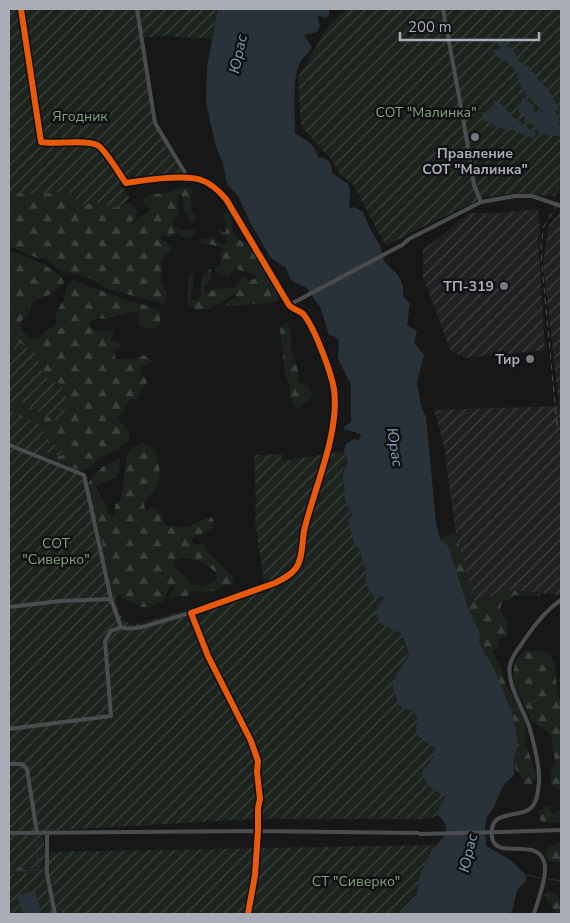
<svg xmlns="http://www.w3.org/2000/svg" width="570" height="923" viewBox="0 0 570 923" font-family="'Nunito Sans',sans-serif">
<defs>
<pattern id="industrial-furrows" width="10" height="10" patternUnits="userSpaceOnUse" patternTransform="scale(1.25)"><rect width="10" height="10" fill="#212123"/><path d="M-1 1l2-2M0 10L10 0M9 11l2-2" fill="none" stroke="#3e3f41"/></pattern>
<pattern id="forest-firs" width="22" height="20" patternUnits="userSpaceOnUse" patternTransform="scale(1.25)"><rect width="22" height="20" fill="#1d241e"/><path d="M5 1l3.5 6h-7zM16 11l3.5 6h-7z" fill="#3b413d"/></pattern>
<pattern id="garden-furrows" width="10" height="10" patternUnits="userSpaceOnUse" patternTransform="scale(1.25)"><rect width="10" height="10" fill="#1d241e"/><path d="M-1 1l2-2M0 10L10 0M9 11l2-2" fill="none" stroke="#3b413d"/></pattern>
</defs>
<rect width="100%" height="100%" fill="#171717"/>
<path fill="url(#industrial-furrows)" d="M 538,209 L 540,235 L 538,236 L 545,350 L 465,358 L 451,351 L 423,277 L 423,250 L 470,213 L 502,213 Z
M 560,211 L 561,211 L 561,595 L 508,590 L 475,603 L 456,535 L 444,446 L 434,410 L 559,406 L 543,263 L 549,226 Z"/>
<path fill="url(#forest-firs)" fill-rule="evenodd" d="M 182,187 L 190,188 L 193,193 C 186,207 199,213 193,223 L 191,222 L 184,210 L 183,197 L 180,194 C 174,200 180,207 179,214 L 174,218 L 173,224 C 178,231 185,230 192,229 L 195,232 L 192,239 L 183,237 L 176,232 L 170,237 L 160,236 L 159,237 L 172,247 L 170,252 L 164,256 L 161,263 L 162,271 L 160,280 L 166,291 L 167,301 L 164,304 L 104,288 L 92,279 L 59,270 L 46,259 L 37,258 L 9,246 L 9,191 C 15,191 19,193 25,194 C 36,195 55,192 66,191 L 84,205 L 96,202 L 116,208 C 125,201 132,200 138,212 L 136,218 L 132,221 L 133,223 L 151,209 L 142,200 C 148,192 154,194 162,194 C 168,193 176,190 182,187 Z
M 227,212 L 232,217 L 233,232 L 239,240 L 246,242 L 250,247 L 277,291 L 279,297 L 277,301 C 269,304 262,303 254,304 C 244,305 236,307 226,305 L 228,301 L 236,298 L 237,296 L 234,295 L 225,300 L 221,304 L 215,304 L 211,309 L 195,309 L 188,304 L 188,279 L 191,273 L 194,275 L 191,300 L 199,301 L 203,275 L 207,273 L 209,269 L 211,270 L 212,277 L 204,289 L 205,293 L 215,289 L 235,288 L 237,284 L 243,277 L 251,280 L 258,278 C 252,272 242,272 235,268 L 229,276 L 222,276 L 215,269 L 221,265 L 221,256 L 223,248 L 209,244 L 204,244 L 200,242 L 201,239 L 212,237 L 223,244 L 226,243 L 227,238 L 216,231 L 220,229 L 224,233 C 230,228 224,222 223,215 Z
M 9,251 C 22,254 61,269 64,283 C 58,292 41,298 32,303 L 28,315 L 22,320 C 20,330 24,334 31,339 L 40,338 L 46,331 L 53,327 L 56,322 L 56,313 L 64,299 L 67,286 L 73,280 L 115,296 L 154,308 L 160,312 L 160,324 L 155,329 L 139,326 L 139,316 L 137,312 L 130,312 L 106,319 L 97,318 L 92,320 L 89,325 C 94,332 105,332 113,331 L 111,340 L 120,344 L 121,347 L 115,349 L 115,359 L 133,359 L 144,355 L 152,361 L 148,365 L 142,366 L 140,370 L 141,374 L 148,381 L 139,393 L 138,399 L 128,400 L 124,412 L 118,417 L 118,420 L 130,433 L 128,442 L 121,445 L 119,450 C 113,452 108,454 103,456 C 95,459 93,472 78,470 L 37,454 L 42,451 L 61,456 L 60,448 L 56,444 L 42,441 L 44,430 C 35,417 21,423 13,413 L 13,409 L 15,404 L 21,402 L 56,421 L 65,414 L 64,408 L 67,400 L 61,384 L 48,379 L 41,370 C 40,354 31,350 18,342 C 15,348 14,358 9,362 Z
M 285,323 L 288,324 L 291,336 L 291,348 L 299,373 L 297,381 L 302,384 L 307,385 C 315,393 312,401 302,404 L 300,408 L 297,408 L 293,403 L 290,395 L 290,387 L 285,373 L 280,329 Z
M 143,443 L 155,450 C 159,461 163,479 155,490 C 149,499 142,496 145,510 L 147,510 L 152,507 C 160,510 162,516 165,524 L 169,526 L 188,527 L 207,518 L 212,518 L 214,520 L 213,528 L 193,538 L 192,542 L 195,545 L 203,544 L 210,555 L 220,563 L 234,578 L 232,585 C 225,585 223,587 217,590 C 210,593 199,591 192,591 L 187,596 L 179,596 L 172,599 L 169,598 L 169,595 L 174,588 L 172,586 L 169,588 L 164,600 C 157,605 150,608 141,607 L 113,593 L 110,587 L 102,541 L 97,528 L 96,510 L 89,493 L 88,483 L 102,467 L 118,459 L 120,460 L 119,473 L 116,478 L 97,485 C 97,495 103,500 108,508 L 108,513 L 112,517 L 115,514 L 115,505 L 121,499 L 127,455 L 133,447 ZM 182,558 C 196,559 206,562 216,573 L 216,581 L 202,586 L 190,584 L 188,578 L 180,573 L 174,565 L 176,560 Z
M 453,533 L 456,535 L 475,602 L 508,590 L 541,594 L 539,596 L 514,595 L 510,600 L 503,600 L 500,609 L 507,622 L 508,635 L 507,637 L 499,638 L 497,650 L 492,650 L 501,668 L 506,685 L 525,718 L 526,745 L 537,776 L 537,780 L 531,784 L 524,784 L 522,778 L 516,770 L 513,759 L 517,747 L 510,710 L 485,652 L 479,643 L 480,634 L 467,605 L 448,547 L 440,539 Z
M 526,651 C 532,651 540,650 546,652 C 561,659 552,686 561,701 L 561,792 L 551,784 L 551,772 L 555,761 L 551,736 L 549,733 L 532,722 L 524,703 L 515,686 L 513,674 L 515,662 L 522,653 Z
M 546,806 L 549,807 L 552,813 L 561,810 L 561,823 L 542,822 L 540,819 L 539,812 Z
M 561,842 L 561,863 L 549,861 L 545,856 L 547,849 L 554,844 Z
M 9,866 L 35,869 L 37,873 L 9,874 Z
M 547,892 C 561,891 561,904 561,914 L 556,914 C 553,905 547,904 545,895 Z"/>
<path fill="url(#garden-furrows)" d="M 9,9 L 218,9 L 212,39 L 164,36 L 141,38 L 154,124 L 182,173 L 132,177 L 120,184 L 130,198 L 116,208 L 96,202 L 84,205 L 66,191 C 55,192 36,195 25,194 C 19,193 15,191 9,191 Z
M 346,9 L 561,9 L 561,186 L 555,196 L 515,193 L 485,197 L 418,229 L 386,246 L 352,183 L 341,175 L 331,159 L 301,126 L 298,78 L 328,26 Z
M 18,342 C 31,350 40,354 41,370 L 48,379 L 61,384 L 67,400 L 64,408 L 65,414 L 56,421 L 21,402 L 15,404 L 13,409 L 13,413 L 20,418 C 29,418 38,422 44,430 L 42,441 C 54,446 57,441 64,454 L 61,456 L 42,451 L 38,454 L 88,477 L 88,488 L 96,510 L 97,528 L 102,541 L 110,587 L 113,593 L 116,594 C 116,607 120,621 134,625 L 189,609 L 264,583 L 255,519 L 256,503 L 254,455 L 281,454 L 283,461 L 344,451 L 348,462 L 342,471 L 343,481 L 346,492 L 347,506 L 353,514 L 348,520 L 355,546 L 360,550 L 363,564 L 366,569 L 366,585 L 379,598 L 383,596 L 385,597 L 379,605 L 381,624 L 401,633 C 406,654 415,657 395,676 L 411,709 L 416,714 L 420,739 L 431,744 L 436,749 L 432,759 L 422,772 L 427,785 L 445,797 L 439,808 L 438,815 L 429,819 L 252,819 L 44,831 L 44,852 L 435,845 C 430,853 425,862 422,870 C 418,880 420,893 414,901 C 411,905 405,908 402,912 L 402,914 L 9,914 L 9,874 L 37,872 L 35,869 L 9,866 L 9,362 C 15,356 11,348 18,342 Z"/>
<path fill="#2a3239" d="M 218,9 L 329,9 L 329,15 L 326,18 L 317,15 L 320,25 L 317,32 L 304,35 L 312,47 C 309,53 303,57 300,63 C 292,74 295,119 295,134 C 307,140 314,143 318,157 C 330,159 331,162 332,173 L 348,184 L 350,190 L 349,209 L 354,207 L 363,212 L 369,226 L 380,246 L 384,261 L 398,275 L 403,286 L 403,296 L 410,303 L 407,325 L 417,331 L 414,343 L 424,355 L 417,381 L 421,406 L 426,417 L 436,523 L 440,539 L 448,546 L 467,605 L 480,634 L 479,643 C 493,663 520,723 517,747 C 517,751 514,754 514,758 C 513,766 516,768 513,777 C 502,782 499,797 494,807 C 492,812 487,815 486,820 C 484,828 486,837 486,845 L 488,847 L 512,861 L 526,875 C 528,884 520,884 517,891 C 514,900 515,906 510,914 L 402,914 L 402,912 C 405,908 410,905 413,901 C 419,895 417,886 419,879 C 422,868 427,860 432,850 C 437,842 446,840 446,828 C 446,823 442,819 438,815 L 439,808 L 445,797 L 427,785 L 422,772 L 432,759 L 436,749 C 429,742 421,741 416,733 C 417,723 420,716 411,709 L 407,710 L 399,705 C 397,699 394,692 393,686 C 392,677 405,665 409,654 L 401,633 L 381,624 L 376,613 L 379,605 L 385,597 L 383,596 L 375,599 L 366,585 L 366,569 L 363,564 L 360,550 L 355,546 L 348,520 L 353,514 L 347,506 L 344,496 L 346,492 C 342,480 341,473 348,462 L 344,451 L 346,444 L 354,439 L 359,440 L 361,435 L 355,432 L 345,430 L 344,427 L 351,422 L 351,385 L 338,359 L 339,341 L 334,336 L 329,335 L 321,309 L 307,288 L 291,280 L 286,268 L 271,258 L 251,224 L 238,196 L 227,184 L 223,164 L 216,147 L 206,102 L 207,67 Z
M 499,39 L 509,47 L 516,54 L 517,59 L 523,64 L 528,66 L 538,79 L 549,90 L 549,93 L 551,94 L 560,112 L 556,109 L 555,113 L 559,117 L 557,119 L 561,120 L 558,122 L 559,125 L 561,125 L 561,130 L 559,132 L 561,135 L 556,136 L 541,134 L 533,125 L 525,122 L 525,117 L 518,111 L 523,97 L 533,106 L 534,113 L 544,112 C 532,100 518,90 517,71 L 506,61 L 494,55 L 495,53 L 491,50 L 499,50 L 501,48 L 496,41 Z
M 494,101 L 498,101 L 513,117 L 536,134 L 533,138 L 516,131 L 499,128 L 488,122 L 483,121 L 482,112 L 490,113 L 493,109 Z
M 35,891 L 41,912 L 23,914 L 17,895 Z"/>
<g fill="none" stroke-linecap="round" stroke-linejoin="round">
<path stroke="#2a3239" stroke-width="1" d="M 524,706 L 537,700
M 510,710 L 518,708
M 9,871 L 38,870 L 37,845
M 527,875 L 540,878
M 548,879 L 561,881"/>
<path stroke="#4b4c50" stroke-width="4" d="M 21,9 L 41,142 C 55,145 91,138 100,147 C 110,157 118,172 126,183 C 143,180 185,174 201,180 C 211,183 219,191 226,199 L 289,305 C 293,310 300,310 304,315 C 315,329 331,372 334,389 C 340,433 314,488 304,531 C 302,542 303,558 296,568 C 291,575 283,579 275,583 L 191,613 L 208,656 L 251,741 L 258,761 L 257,772 L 260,799 L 258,808 L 258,831 L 255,875 L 248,914
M 137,9 L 155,123 L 188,178
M 443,9 L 464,124 L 474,185 L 481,202
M 289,305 L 402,245 L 409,239 L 481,202 L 515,196 L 532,196 L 561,206
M 9,445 L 84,475 L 111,599 L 121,627 C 135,634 173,616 191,613
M 9,607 L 60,601 L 111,599
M 9,729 L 111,716 L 105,641 L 111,631 L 121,627
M 9,764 L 22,764 L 27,769 L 37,833
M 503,832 L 561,830
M 9,833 L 258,831 L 418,833
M 47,833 L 47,874 L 55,914
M 534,914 C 538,899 546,882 545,866 C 541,834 495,862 492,837 C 488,805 524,822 534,804 C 538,798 538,789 539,782 C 540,767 533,740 529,726 C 523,709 506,682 510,665 C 512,655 520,647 525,639 C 535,624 546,610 561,600"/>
<path stroke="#4b4c4f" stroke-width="1" stroke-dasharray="6 5" stroke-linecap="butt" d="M 557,425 L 542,266 L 541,245 L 544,226 L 561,199"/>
<path stroke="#4b4c50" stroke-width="4" d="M 420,834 L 503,832"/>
<g stroke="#111113" stroke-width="9">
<path id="cycleway" d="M 21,9 L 41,142 C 55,145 91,138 100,147 C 110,157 118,172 126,183 C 143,180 185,174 201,180 C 211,183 219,191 226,199 L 289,305 C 293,310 300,310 304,315 C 315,329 331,372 334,389 C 340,433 314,488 304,531 C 302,542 303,558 296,568 C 291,575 283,579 275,583 L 191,613 L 208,656 L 251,741 L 258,761 L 257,772 L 260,799 L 258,808 L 258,831 L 255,875 L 248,914"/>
</g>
<use href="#cycleway" stroke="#e8590c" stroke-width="6"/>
</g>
<g fill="#757880" stroke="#111113" stroke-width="2">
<circle cx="475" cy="137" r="5"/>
<circle cx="504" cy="286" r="5"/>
<circle cx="530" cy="359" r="5"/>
</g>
<g text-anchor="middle" stroke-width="5" stroke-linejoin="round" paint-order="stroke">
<g font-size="14" fill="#7fa381" stroke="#111113">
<text x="426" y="117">СОТ "Малинка"</text>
<text x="80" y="121">Ягодник</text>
<text x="56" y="548">СОТ<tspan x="56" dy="16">"Сиверко"</tspan></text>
<text x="356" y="886">СТ "Сиверко"</text>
</g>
<g font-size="14" font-weight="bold" fill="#a8adb8" stroke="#111113" text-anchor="end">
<text x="475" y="158" text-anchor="middle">Правление<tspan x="475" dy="16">СОТ "Малинка"</tspan></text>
<text x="494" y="291">ТП-319</text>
<text x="520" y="364">Тир</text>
</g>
<g font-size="15" font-style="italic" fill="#7f9bb3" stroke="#111113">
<text transform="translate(238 54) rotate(-78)" y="5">Юрас</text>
<text transform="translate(395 447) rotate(81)" y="5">Юрас</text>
<text transform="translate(468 853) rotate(-77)" y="5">Юрас</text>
</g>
</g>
<rect width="570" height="923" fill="none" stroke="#a8adb8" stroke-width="20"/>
<path d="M400 32v8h139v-8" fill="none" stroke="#a8adb8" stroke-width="2.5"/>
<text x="408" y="32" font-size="15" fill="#a8adb8" stroke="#111113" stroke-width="4" paint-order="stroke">200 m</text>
</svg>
